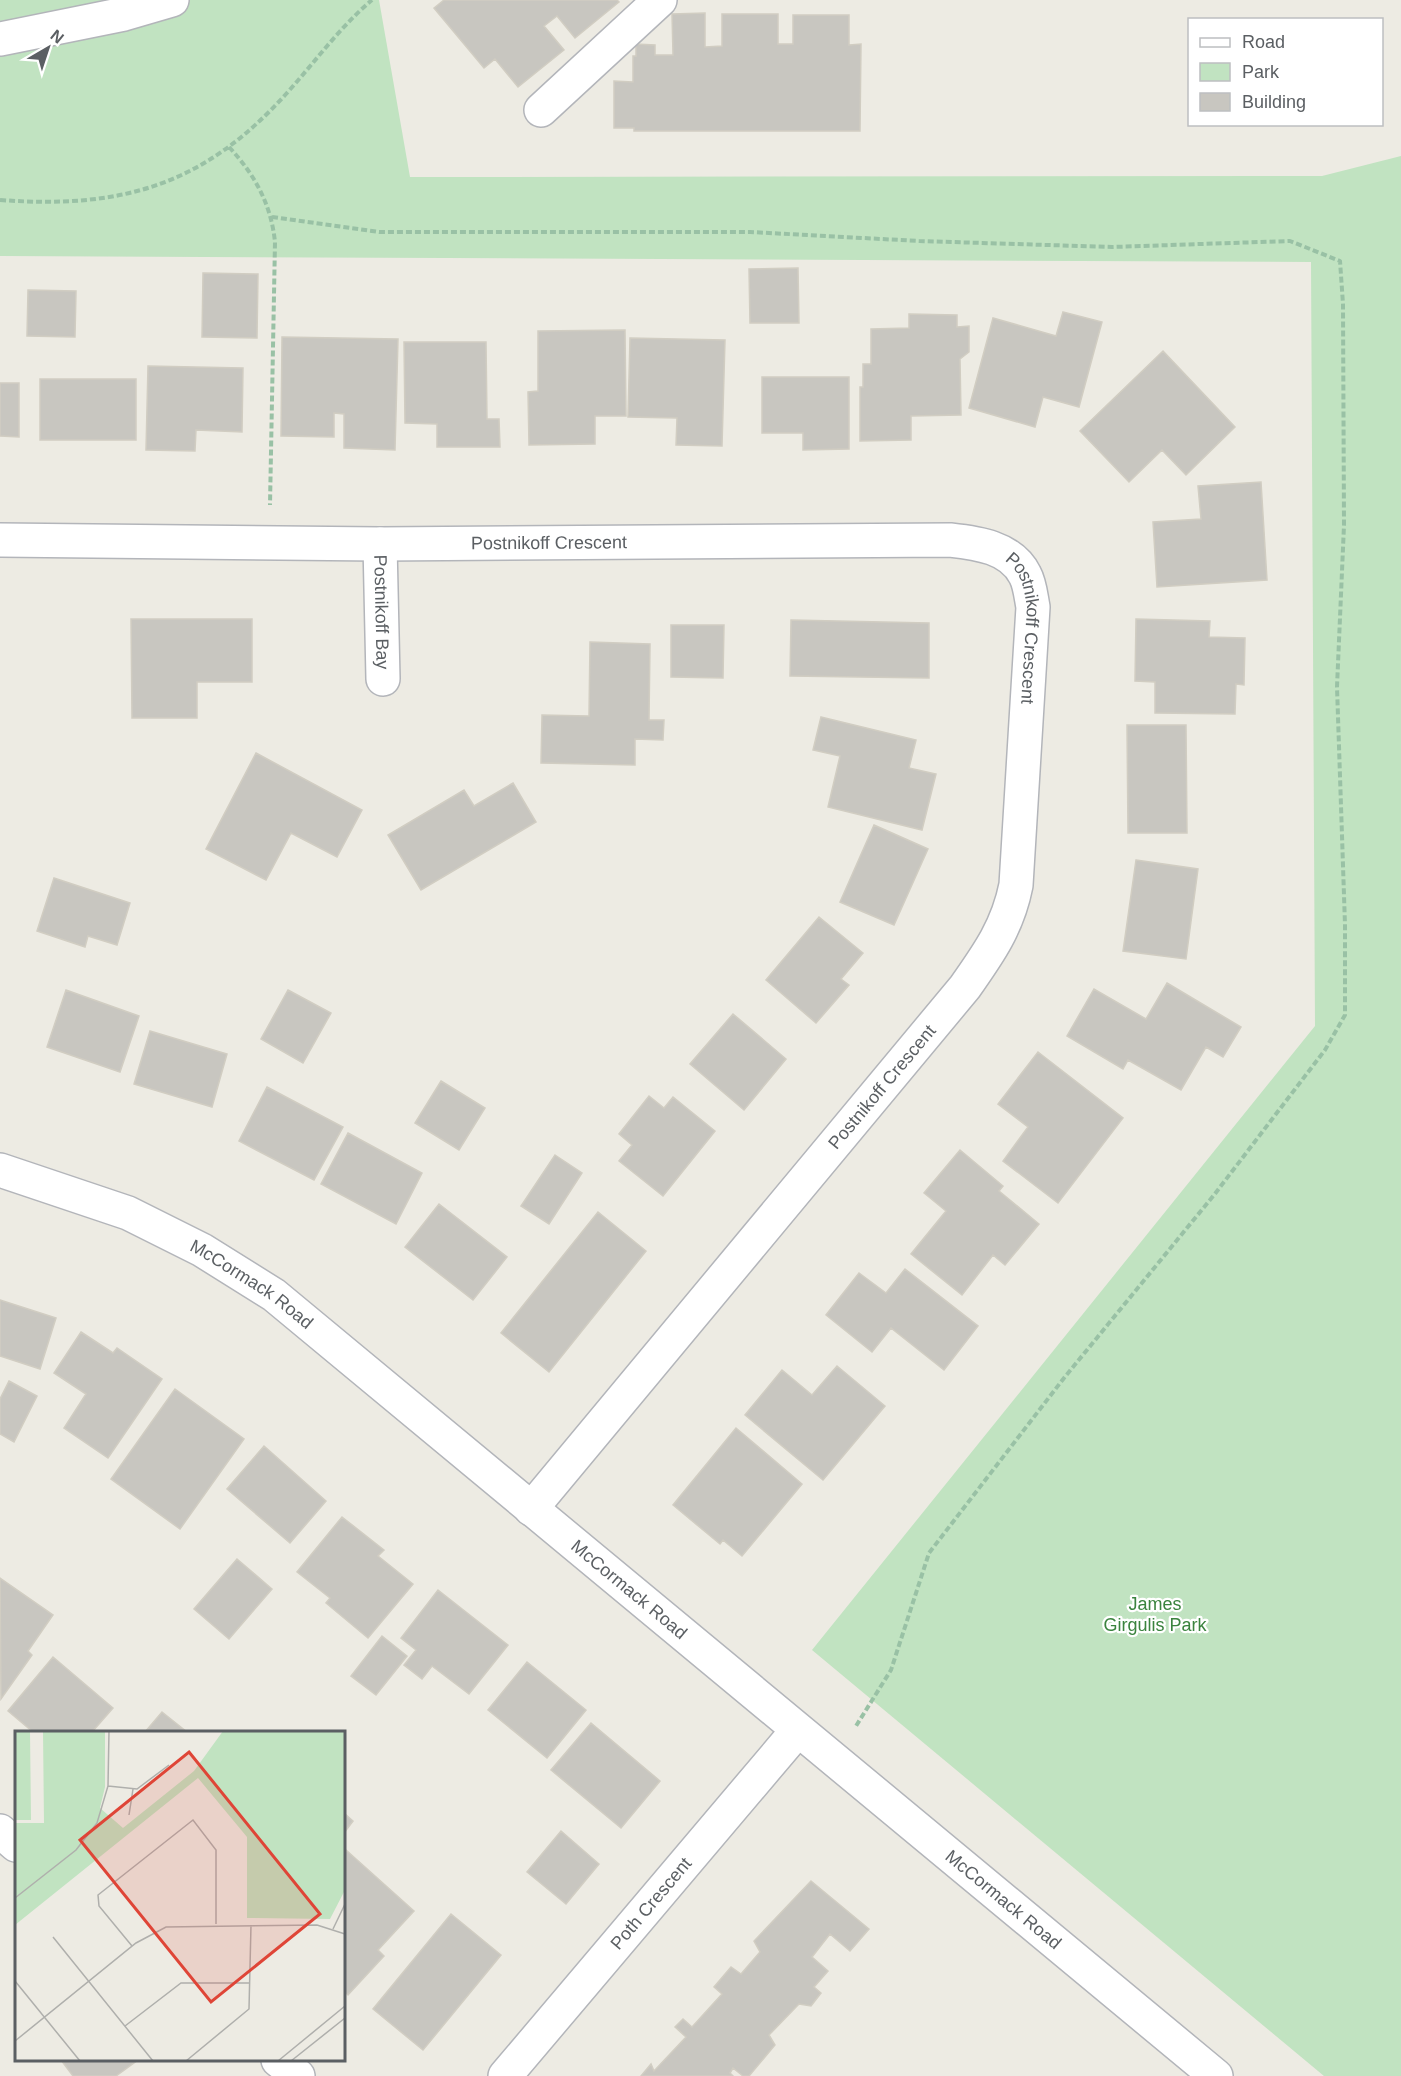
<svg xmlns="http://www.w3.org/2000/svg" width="1401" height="2076" viewBox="0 0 1401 2076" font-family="Helvetica,sans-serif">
<rect width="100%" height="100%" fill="#edebe3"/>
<path fill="#c1e3c1" d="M 0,0 L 379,0 L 410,177 L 1322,176 L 1401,156 L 1401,2076 L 1324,2076 L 812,1650 L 1315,1026 L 1311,262 L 0,256 Z"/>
<path fill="#c8c6c0" stroke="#d1cdc2" stroke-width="1.5" d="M 444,0 L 617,0 L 619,2 L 575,38 L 557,16 L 544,26 L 564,50 L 518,87 L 495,59 L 484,68 L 434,8 Z
M 705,13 L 705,47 L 722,46 L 722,14 L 778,14 L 778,44 L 793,44 L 793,15 L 849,15 L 849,45 L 861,44 L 860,131 L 634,131 L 634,128 L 614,128 L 614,81 L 633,82 L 633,56 L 636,56 L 636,44 L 655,45 L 655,55 L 673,55 L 672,14 Z
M 798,268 L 799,323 L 750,323 L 749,269 Z
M 203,273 L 258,274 L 257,338 L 202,337 Z
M 28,290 L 76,291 L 75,337 L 27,336 Z
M 1063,312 L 1102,322 L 1079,407 L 1043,397 L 1035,427 L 969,408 L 993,318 L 1056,336 Z
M 909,314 L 957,315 L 957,327 L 969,326 L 969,352 L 960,359 L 961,415 L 911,416 L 911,440 L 860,441 L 860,387 L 863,387 L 863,364 L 871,364 L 871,329 L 909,328 Z
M 625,330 L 626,416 L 595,416 L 595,444 L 529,445 L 528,392 L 538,391 L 538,331 Z
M 282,337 L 398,339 L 395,450 L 344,448 L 344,414 L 334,413 L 334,437 L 281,436 Z
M 630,338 L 725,340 L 722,446 L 676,445 L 677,418 L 628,417 Z
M 404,342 L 486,342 L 487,419 L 499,419 L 500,447 L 437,447 L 437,424 L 405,423 Z
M 1163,351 L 1235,427 L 1186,475 L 1162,450 L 1129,482 L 1080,431 Z
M 148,366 L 243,368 L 242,432 L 196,430 L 195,451 L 146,450 Z
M 762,377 L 849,377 L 849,449 L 803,450 L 803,433 L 762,433 Z
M 40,379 L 136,379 L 136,440 L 40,440 Z
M 0,383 L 19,383 L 19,437 L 0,436 Z
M 1261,482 L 1267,580 L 1157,587 L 1153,522 L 1201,519 L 1198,486 Z
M 131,619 L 252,619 L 252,682 L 197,682 L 197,718 L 132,718 Z
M 1136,619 L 1210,621 L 1209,637 L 1245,638 L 1244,685 L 1236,684 L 1235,714 L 1155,713 L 1155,682 L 1135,681 Z
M 791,620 L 929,623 L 929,678 L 790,676 Z
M 671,625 L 724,625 L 723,678 L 671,677 Z
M 590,642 L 650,644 L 649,720 L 664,720 L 663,740 L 635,739 L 635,765 L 541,763 L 542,715 L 589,716 Z
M 821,717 L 916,740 L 909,768 L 936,774 L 922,830 L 828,807 L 840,756 L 813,750 Z
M 1127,725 L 1186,725 L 1187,833 L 1128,833 Z
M 256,753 L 362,810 L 337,857 L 291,833 L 266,880 L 206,849 Z
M 513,783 L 536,822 L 421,890 L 388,835 L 464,790 L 474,806 Z
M 874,825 L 928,849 L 894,925 L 840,902 Z
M 1136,860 L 1198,869 L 1186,959 L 1123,951 Z
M 54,878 L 130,903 L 117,945 L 88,936 L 85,947 L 37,931 Z
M 819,917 L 863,953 L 841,979 L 849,985 L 816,1023 L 766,980 Z
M 1167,983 L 1241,1027 L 1223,1057 L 1206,1047 L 1181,1090 L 1128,1060 L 1123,1069 L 1067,1036 L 1094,989 L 1146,1019 Z
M 66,990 L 139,1016 L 120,1072 L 47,1047 Z
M 288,990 L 331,1013 L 303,1063 L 261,1039 Z
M 733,1014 L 786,1059 L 744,1110 L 690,1064 Z
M 150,1031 L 227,1054 L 212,1107 L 134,1084 Z
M 1038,1052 L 1123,1118 L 1058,1203 L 1003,1161 L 1028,1127 L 998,1104 Z
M 441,1081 L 485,1108 L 459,1150 L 415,1123 Z
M 267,1087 L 343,1127 L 314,1180 L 239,1141 Z
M 649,1096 L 664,1108 L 673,1097 L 715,1131 L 663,1196 L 619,1161 L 632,1145 L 619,1134 Z
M 348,1133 L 422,1173 L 396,1224 L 321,1184 Z
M 960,1150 L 1003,1186 L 999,1191 L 1039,1224 L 1005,1265 L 993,1255 L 962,1295 L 911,1254 L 946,1211 L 924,1193 Z
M 555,1155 L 582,1173 L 549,1224 L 521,1206 Z
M 439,1204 L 507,1257 L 473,1300 L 405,1247 Z
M 598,1212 L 646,1251 L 549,1372 L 501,1333 Z
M 905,1269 L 978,1326 L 944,1370 L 891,1328 L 872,1352 L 826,1315 L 859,1273 L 886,1293 Z
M 0,1300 L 56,1318 L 40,1369 L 0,1356 Z
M 81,1332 L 113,1353 L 117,1348 L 162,1379 L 108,1458 L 64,1428 L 86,1394 L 54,1373 Z
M 837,1366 L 885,1406 L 823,1480 L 745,1415 L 782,1370 L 812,1395 Z
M 9,1381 L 37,1396 L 14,1442 L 0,1434 L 0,1399 Z
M 175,1389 L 244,1439 L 180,1529 L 111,1479 Z
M 736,1428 L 802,1484 L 742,1556 L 723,1540 L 720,1544 L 673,1505 Z
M 264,1446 L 326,1501 L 290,1543 L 227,1489 Z
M 342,1517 L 384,1550 L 378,1556 L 413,1584 L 368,1638 L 326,1603 L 330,1598 L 297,1572 Z
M 237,1559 L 272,1589 L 229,1639 L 194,1609 Z
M 0,1578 L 53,1615 L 28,1651 L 32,1655 L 1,1699 Z
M 438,1590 L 508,1645 L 469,1694 L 432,1666 L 422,1679 L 404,1665 L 416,1650 L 401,1638 Z
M 382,1636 L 407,1656 L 376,1695 L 351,1676 Z
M 53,1657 L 113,1708 L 92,1732 L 33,1732 L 8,1711 Z
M 527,1662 L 586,1710 L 547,1758 L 488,1710 Z
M 162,1712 L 187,1732 L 145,1732 Z
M 591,1723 L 660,1781 L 621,1828 L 551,1770 Z
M 344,1813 L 353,1821 L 344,1833 Z
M 561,1831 L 599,1864 L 566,1904 L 527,1872 Z
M 346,1850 L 414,1911 L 378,1950 L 384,1956 L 348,1995 L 344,1991 L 344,1853 Z
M 811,1881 L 869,1929 L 850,1951 L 830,1934 L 812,1957 L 828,1971 L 814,1987 L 821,1993 L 811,2006 L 799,2004 L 769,2035 L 775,2045 L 749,2076 L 743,2076 L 733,2068 L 730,2073 L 733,2076 L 641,2076 L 651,2064 L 654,2071 L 686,2037 L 675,2027 L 683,2019 L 692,2027 L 722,1994 L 714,1987 L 731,1967 L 741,1974 L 760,1952 L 754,1941 Z
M 451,1914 L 501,1955 L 423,2050 L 373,2009 Z
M 61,2060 L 138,2060 L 116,2076 L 73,2076 Z"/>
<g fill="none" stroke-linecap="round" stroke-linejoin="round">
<g stroke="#b3b5ba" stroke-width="36">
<g id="minor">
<path d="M 0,39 L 124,14 L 172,0"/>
<path d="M 541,110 L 660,0"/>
<path id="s1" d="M 0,540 L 380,544 L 950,540 C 977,543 1011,547 1025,575 C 1030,584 1031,597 1033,607 L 1016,885 C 1008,926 989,953 965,987 L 531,1509"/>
<path id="s2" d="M 380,544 L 383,679"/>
<path id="s3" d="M 0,1170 L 128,1213 L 202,1250 L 274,1295 L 1216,2076"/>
<path d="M 0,1831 L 16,1845"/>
<path d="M 278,2060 L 298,2076"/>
<path id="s4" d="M 505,2076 L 797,1731"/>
</g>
</g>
<path stroke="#99c1a5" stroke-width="4" stroke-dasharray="6 3" stroke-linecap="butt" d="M 229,147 C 255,175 271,204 275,242 L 270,505
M 0,200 C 121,209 203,186 286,94 C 315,62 339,28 372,0
M 272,217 L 379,232 L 750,232 L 919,241 L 1112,247 L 1290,241 L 1340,261 L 1343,304 L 1344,525 L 1337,687 L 1345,925 L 1345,1015 L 1325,1050 L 1214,1195 L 1064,1378 L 929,1553 L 891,1670 L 856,1726"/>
<use href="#minor" stroke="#fff" stroke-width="33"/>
</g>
<g text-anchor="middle" stroke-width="4.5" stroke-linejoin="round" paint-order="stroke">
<g font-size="18" fill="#5b5f63" stroke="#fff">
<text dy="6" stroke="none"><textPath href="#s1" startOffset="549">Postnikoff Crescent</textPath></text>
<text dy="6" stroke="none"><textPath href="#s2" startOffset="68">Postnikoff Bay</textPath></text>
<text dy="6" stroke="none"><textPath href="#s1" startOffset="1089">Postnikoff Crescent</textPath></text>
<text transform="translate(882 1087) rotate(-50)" y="6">Postnikoff Crescent</text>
<text dy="6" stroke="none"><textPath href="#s3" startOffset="278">McCormack Road</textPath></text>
<text dy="6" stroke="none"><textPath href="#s3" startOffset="764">McCormack Road</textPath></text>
<text dy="6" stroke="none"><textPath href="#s3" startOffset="1250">McCormack Road</textPath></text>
<text dy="6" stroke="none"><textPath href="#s4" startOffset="226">Poth Crescent</textPath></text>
</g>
<g font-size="18" fill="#3a833e" stroke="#fff">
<text x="1155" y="1610">James<tspan x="1155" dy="21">Girgulis Park</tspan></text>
</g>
</g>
<g transform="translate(15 1731)">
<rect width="330" height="330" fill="#edebe3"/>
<path d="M 0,0 L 15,0 L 16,89 L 0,89 ZM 28,0 L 90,0 L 90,56 L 85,77 L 108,97 L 179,40 L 208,0 L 330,0 L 330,159 L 315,188 L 232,187 L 232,106 L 183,47 L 0,194 L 0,92 L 29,92 Z" fill="#c1e3c1"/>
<path fill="none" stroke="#afafac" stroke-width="1.5" d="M 93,55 L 122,58 L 154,34M 114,84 L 118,58M 0,167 L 61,119 L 82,92 L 93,55 L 94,0M 318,198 L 330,173M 38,206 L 138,330M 117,215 L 84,175 L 83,164 L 178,89 L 201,119 L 201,193M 0,250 L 65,330M 110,295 L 166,252 L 235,252M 0,310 L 121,212 L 151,196 L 302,194 L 330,203M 171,330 L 234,278 L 236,194M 263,330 L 330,275M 276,330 L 330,287"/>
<path fill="#df4537" fill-opacity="0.15" stroke="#df4537" stroke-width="3" d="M 174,21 L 305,183 L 196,271 L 65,109 Z"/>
<rect width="330" height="330" fill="none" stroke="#5b5f63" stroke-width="3"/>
</g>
<rect x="1188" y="18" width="195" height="108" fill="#ffffff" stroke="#bdbfc1" stroke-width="1.5"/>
<rect x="1200" y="38" width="30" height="9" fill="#ffffff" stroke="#bdbfc1" stroke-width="1.5"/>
<text x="1242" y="48" font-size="18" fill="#5b5f63">Road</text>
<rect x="1200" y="63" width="30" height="18" fill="#c1e3c1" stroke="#bdbfc1" stroke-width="1.5"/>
<text x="1242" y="78" font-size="18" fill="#5b5f63">Park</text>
<rect x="1200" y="93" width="30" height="18" fill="#c8c6c0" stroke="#bdbfc1" stroke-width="1.5"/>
<text x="1242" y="108" font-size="18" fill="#5b5f63">Building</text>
<g transform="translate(48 48) rotate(39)" stroke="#ffffff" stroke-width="4.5" paint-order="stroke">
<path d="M0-4.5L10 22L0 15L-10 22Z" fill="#5b5f63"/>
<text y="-9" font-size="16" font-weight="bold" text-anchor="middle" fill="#5b5f63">N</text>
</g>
</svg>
